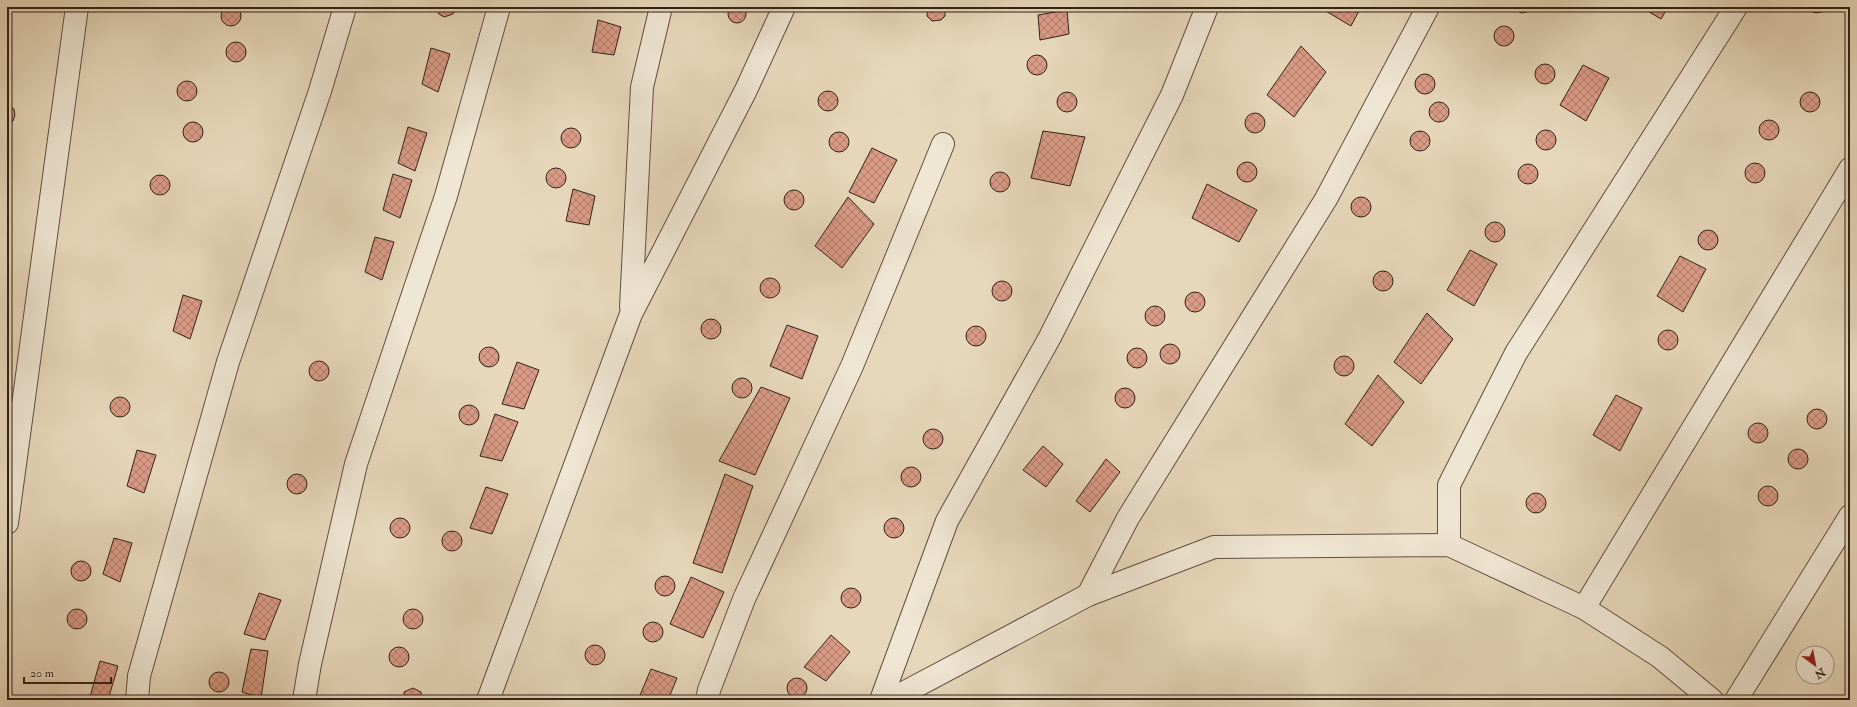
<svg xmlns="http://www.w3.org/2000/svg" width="1857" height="707" viewBox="0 0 1857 707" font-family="'IM FELL Double Pica',serif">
<defs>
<pattern id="building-cross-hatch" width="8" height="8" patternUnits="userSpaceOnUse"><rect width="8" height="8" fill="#da9b86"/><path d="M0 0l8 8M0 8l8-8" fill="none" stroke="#b17e6d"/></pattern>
</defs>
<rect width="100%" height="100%" fill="#e7d8bb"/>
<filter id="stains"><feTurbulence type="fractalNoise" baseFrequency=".005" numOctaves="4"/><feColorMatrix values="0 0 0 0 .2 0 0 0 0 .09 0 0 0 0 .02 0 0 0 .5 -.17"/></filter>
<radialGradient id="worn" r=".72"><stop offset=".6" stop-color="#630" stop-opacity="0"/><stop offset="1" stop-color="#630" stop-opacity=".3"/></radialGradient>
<path fill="url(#building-cross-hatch)" stroke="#322116" d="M728 14a9 9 0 1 1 18 0a9 9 0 1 1-18 0Z
M221 16a10 10 0 1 1 20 0a10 10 0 1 1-20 0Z
M 436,7 L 455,7 L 456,8 L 453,14 L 444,17 L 439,14 Z
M 928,7 L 945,7 L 945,16 L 941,20 L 932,21 L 927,16 Z
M 1325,7 L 1361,7 L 1351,26 L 1324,10 Z
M 1513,7 L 1531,7 L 1527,12 L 1521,13 Z
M 1641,7 L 1668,7 L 1661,19 Z
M 1808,7 L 1827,7 L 1822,12 L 1816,13 L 1810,11 Z
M 1067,10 L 1069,34 L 1040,40 L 1038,15 Z
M 598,20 L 621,27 L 614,55 L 592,52 Z
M1494 36a10 10 0 1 1 20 0a10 10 0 1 1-20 0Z
M226 52a10 10 0 1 1 20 0a10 10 0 1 1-20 0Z
M 1301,46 L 1326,72 L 1294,117 L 1267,95 Z
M 431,48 L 450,54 L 438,92 L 422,84 Z
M1027 65a10 10 0 1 1 20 0a10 10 0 1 1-20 0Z
M1535 74a10 10 0 1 1 20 0a10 10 0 1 1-20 0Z
M 1583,65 L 1609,78 L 1586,121 L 1560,105 Z
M1415 84a10 10 0 1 1 20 0a10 10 0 1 1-20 0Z
M177 91a10 10 0 1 1 20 0a10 10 0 1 1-20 0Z
M818 101a10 10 0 1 1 20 0a10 10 0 1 1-20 0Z
M1057 102a10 10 0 1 1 20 0a10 10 0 1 1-20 0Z
M1800 102a10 10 0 1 1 20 0a10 10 0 1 1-20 0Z
M1429 112a10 10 0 1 1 20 0a10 10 0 1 1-20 0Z
M 7,105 L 14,109 L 15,115 L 13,121 L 7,124 Z
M1245 123a10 10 0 1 1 20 0a10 10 0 1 1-20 0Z
M1759 130a10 10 0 1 1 20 0a10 10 0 1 1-20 0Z
M183 132a10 10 0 1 1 20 0a10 10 0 1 1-20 0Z
M 408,127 L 427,133 L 415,171 L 398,163 Z
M561 138a10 10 0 1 1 20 0a10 10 0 1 1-20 0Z
M1536 140a10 10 0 1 1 20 0a10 10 0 1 1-20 0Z
M 1043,131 L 1085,137 L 1070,186 L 1031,178 Z
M1410 141a10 10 0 1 1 20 0a10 10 0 1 1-20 0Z
M829 142a10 10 0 1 1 20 0a10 10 0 1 1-20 0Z
M 872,148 L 897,160 L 874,203 L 849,192 Z
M1237 172a10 10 0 1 1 20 0a10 10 0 1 1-20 0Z
M1745 173a10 10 0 1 1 20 0a10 10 0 1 1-20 0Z
M1518 174a10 10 0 1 1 20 0a10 10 0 1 1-20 0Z
M546 178a10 10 0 1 1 20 0a10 10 0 1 1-20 0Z
M990 182a10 10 0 1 1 20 0a10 10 0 1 1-20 0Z
M 393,174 L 412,180 L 400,218 L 383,210 Z
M150 185a10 10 0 1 1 20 0a10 10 0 1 1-20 0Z
M 1207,184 L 1257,210 L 1239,242 L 1192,218 Z
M 573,189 L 595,196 L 589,225 L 566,221 Z
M784 200a10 10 0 1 1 20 0a10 10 0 1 1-20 0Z
M 848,197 L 874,224 L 842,268 L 815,246 Z
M1351 207a10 10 0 1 1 20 0a10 10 0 1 1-20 0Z
M1485 232a10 10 0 1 1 20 0a10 10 0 1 1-20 0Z
M1698 240a10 10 0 1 1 20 0a10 10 0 1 1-20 0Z
M 375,237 L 394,242 L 382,280 L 365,272 Z
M 1470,250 L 1497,264 L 1474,306 L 1447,290 Z
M 1680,256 L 1706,269 L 1683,312 L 1657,296 Z
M1373 281a10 10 0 1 1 20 0a10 10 0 1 1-20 0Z
M760 288a10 10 0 1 1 20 0a10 10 0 1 1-20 0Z
M992 291a10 10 0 1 1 20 0a10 10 0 1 1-20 0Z
M1185 302a10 10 0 1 1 20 0a10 10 0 1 1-20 0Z
M 183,295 L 202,301 L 190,339 L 173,331 Z
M1145 316a10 10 0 1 1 20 0a10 10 0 1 1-20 0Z
M 1427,313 L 1453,339 L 1421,384 L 1394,362 Z
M701 329a10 10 0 1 1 20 0a10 10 0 1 1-20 0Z
M 787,325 L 818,336 L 802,379 L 770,366 Z
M966 336a10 10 0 1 1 20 0a10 10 0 1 1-20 0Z
M1658 340a10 10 0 1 1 20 0a10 10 0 1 1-20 0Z
M1160 354a10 10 0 1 1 20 0a10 10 0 1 1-20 0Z
M479 357a10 10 0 1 1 20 0a10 10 0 1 1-20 0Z
M1127 358a10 10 0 1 1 20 0a10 10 0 1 1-20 0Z
M1334 366a10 10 0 1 1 20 0a10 10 0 1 1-20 0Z
M309 371a10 10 0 1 1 20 0a10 10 0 1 1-20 0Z
M 517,362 L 539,370 L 524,409 L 502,404 Z
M 1378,375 L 1404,402 L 1372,446 L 1345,424 Z
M732 388a10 10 0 1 1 20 0a10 10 0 1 1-20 0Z
M 761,387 L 790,398 L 755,475 L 719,461 Z
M1115 398a10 10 0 1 1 20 0a10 10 0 1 1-20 0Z
M 1616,395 L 1642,408 L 1620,451 L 1593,435 Z
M110 407a10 10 0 1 1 20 0a10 10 0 1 1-20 0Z
M459 415a10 10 0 1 1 20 0a10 10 0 1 1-20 0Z
M1807 419a10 10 0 1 1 20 0a10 10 0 1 1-20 0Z
M 495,414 L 518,422 L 502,461 L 480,456 Z
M1748 433a10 10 0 1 1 20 0a10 10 0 1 1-20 0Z
M923 439a10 10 0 1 1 20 0a10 10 0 1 1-20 0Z
M 1043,446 L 1063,464 L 1046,487 L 1023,470 Z
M1788 459a10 10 0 1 1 20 0a10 10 0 1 1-20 0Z
M 137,450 L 156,455 L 144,493 L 127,486 Z
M 1106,459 L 1120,472 L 1090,512 L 1076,501 Z
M901 477a10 10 0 1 1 20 0a10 10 0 1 1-20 0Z
M 725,474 L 753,486 L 722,573 L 693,563 Z
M287 484a10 10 0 1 1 20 0a10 10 0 1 1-20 0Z
M1758 496a10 10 0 1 1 20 0a10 10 0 1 1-20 0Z
M 486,487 L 508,494 L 492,534 L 470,528 Z
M1526 503a10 10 0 1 1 20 0a10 10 0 1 1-20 0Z
M884 528a10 10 0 1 1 20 0a10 10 0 1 1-20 0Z
M390 528a10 10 0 1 1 20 0a10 10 0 1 1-20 0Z
M442 541a10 10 0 1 1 20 0a10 10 0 1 1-20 0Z
M 114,538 L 132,543 L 120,582 L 103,574 Z
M71 571a10 10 0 1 1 20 0a10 10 0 1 1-20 0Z
M655 586a10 10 0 1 1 20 0a10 10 0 1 1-20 0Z
M 691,577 L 724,592 L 703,638 L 670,624 Z
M841 598a10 10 0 1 1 20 0a10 10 0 1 1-20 0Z
M 259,593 L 281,600 L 265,640 L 244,634 Z
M403 619a10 10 0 1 1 20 0a10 10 0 1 1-20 0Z
M67 619a10 10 0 1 1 20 0a10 10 0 1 1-20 0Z
M643 632a10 10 0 1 1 20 0a10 10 0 1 1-20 0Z
M 831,635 L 850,652 L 826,681 L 804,667 Z
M585 655a10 10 0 1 1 20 0a10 10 0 1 1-20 0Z
M389 657a10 10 0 1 1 20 0a10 10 0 1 1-20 0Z
M 251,649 L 268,651 L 261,698 L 242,692 Z
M 100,661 L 118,666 L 108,700 L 97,700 L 90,697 Z
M 651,669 L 677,678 L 668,700 L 638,700 Z
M209 682a10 10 0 1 1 20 0a10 10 0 1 1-20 0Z
M787 688a10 10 0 1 1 20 0a10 10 0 1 1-20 0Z
M 413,688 L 421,692 L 422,700 L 404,700 L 404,692 Z"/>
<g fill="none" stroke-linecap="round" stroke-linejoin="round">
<g stroke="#5f4f3f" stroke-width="24">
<path id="minor" d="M 631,307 L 642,87 L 661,7
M 7,523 L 77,7
M 1449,545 L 1449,485 L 1516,353 L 1736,7
M 1088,595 L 1128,518 L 1326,199 L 1428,7
M 1584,608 L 1850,169
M 137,700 L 139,676 L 228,362 L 320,91 L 345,7
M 304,700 L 310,664 L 356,464 L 446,196 L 499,7
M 488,700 L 631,314 L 746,90 L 784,7
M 707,700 L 709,690 L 744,599 L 852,366 L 943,144
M 881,700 L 947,521 L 1050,337 L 1172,95 L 1207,7
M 1736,700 L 1850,516"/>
</g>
<g stroke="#5f4f3f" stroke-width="24">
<path id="tertiary" d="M 890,700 L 1088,595 L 1214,547 L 1449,545 L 1584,608 L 1660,657 L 1712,700"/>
</g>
<use href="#minor" stroke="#efe6d3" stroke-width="22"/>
<use href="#tertiary" stroke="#efe6d3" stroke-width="22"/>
</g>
<rect width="1857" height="707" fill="none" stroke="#e7d8bb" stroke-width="24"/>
<rect x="8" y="8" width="1841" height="691" fill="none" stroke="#322116" stroke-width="2"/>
<rect x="12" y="12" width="1833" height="683" fill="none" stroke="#322116"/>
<g transform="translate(1815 665) rotate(148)"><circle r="19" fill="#efe6d3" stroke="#a39787"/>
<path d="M0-3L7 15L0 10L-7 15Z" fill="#8f2418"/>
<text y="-6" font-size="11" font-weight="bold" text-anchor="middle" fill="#322116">N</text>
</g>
<path d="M24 677v6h87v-6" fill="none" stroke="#322116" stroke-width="2"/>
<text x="30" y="677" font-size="12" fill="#322116" stroke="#efe6d3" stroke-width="3" paint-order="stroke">20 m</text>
<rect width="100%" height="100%" filter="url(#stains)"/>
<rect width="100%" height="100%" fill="url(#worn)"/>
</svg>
